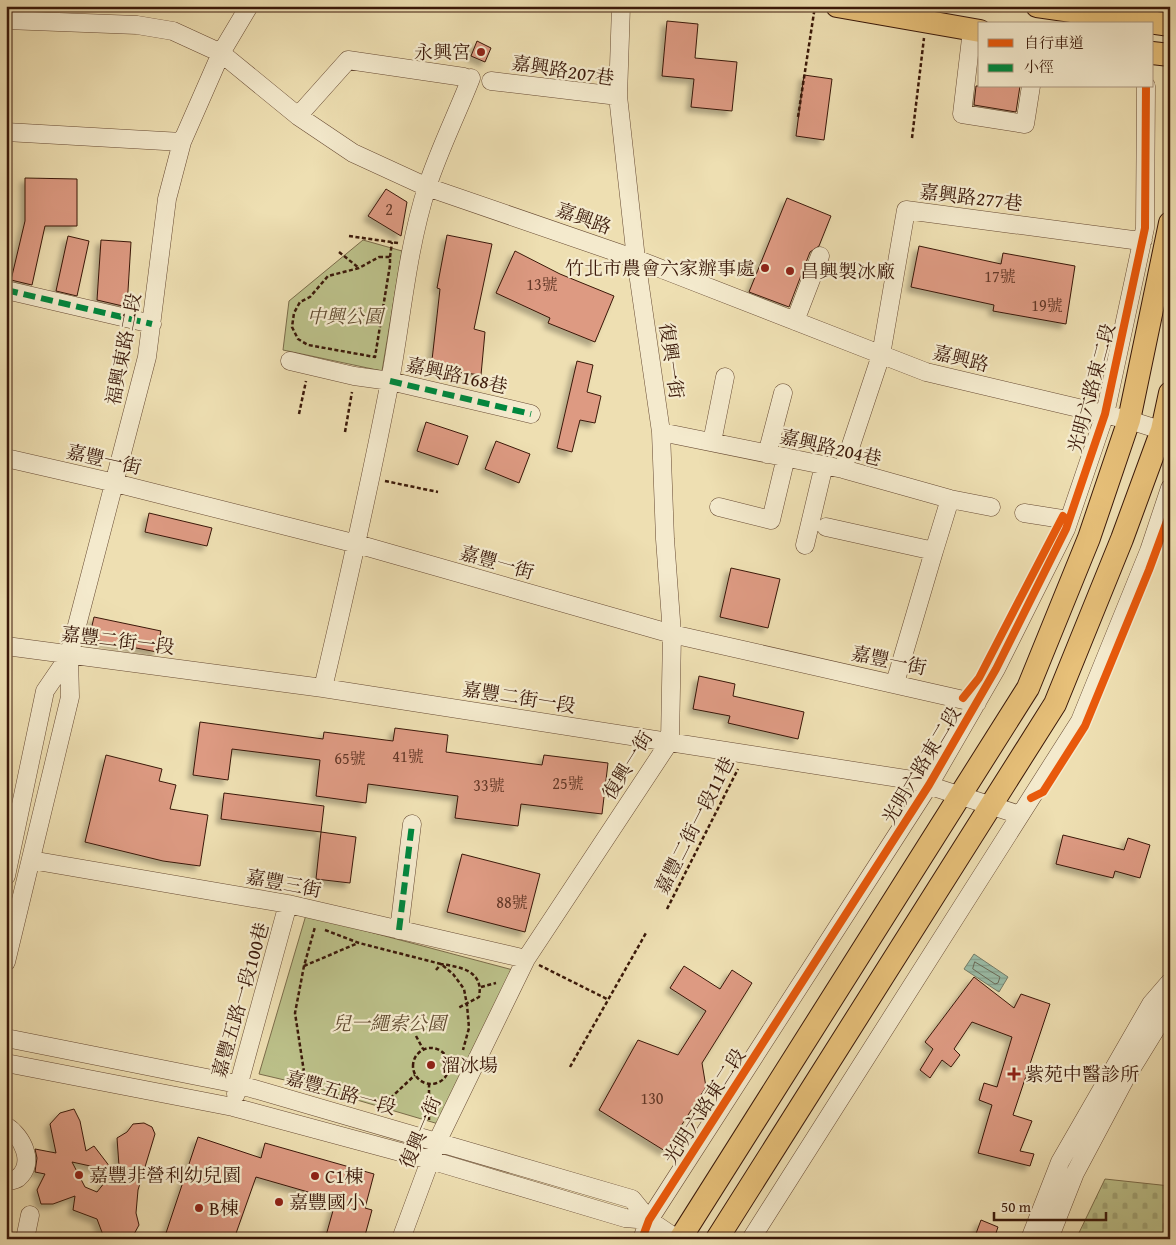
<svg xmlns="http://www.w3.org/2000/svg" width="1176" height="1245" viewBox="0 0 1176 1245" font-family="'Gentium Book Plus','Noto Serif TC',serif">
<defs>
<pattern id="cemetery-stones" width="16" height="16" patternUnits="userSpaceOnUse" patternTransform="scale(1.25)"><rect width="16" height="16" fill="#bcc18a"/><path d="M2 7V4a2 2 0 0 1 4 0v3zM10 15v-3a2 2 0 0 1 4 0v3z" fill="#a2a576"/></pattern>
<pattern id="water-rules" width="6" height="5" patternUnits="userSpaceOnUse" patternTransform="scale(1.25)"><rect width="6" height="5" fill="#9abda8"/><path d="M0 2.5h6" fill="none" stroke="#85a28f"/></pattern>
<filter id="shadow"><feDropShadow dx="-4.5" dy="4.5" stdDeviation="2.5" flood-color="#0004"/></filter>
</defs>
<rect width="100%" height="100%" fill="#eedfb2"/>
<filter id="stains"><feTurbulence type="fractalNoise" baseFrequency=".004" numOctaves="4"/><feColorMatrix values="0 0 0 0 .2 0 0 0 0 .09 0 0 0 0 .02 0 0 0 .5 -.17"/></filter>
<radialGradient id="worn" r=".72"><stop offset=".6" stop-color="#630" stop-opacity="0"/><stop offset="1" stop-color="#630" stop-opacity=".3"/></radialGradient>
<path fill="url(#cemetery-stones)" stroke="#7b6c4a" d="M 1105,1179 L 1170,1186 L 1170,1239 L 1076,1239 Z"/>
<path fill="#bcc18a" stroke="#7b6c4a" d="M 363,240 L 402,251 L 382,371 L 283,350 L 289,301 Z
M 306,915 L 513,970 L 442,1125 L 306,1085 L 259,1074 Z"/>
<path fill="url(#water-rules)" stroke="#747b68" d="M 974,954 L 1008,977 L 999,992 L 964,969 Z"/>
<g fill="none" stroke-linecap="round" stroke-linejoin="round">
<path stroke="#6a6a58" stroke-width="1" d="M 975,962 L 1000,977 L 998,983 L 995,984 L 973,969 Z"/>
</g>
<path fill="#dd9a82" stroke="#3a1809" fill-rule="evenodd" filter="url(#shadow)" d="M 667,21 L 698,24 L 695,58 L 737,62 L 732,111 L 691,107 L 694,79 L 662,76 Z
M 477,41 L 491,48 L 485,62 L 471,56 Z
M 804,75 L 832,79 L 824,140 L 796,136 Z
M 976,86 L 1020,86 L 1016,112 L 974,105 Z
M 25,178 L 77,179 L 77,226 L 45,226 L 32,285 L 11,280 L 25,221 Z
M 386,189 L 407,202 L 401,236 L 368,216 Z
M 787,198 L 831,216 L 819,246 L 810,252 L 789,307 L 749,292 Z
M 447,235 L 492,244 L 474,329 L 485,332 L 481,375 L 431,369 L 440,289 L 437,288 Z
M 68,236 L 89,241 L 77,296 L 56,291 Z
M 101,240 L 131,242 L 127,307 L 97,300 Z
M 919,246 L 1001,264 L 1003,253 L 1075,266 L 1066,324 L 993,311 L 994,305 L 911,287 Z
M 515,251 L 560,274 L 614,296 L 595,342 L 548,323 L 550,318 L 496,293 Z
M 577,361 L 593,365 L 587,392 L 601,396 L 595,423 L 580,420 L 572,452 L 557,448 Z
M 426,422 L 468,436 L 458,465 L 417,451 Z
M 496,441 L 530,454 L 519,483 L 485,469 Z
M 149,513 L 212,528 L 207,546 L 145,532 Z
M 731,568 L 780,579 L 768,628 L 720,617 Z
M 94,617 L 161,631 L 157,652 L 89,639 Z
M 699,676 L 735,684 L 733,696 L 804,712 L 798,739 L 728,723 L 730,716 L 693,709 Z
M 200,722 L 323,739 L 324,732 L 393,741 L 395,728 L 448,735 L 446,752 L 542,765 L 544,755 L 608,763 L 602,814 L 521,804 L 518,826 L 455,818 L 458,796 L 368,784 L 366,803 L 316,796 L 320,760 L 232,749 L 228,780 L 193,775 Z
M 106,755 L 162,769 L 159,781 L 176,785 L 170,809 L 208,815 L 200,866 L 163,861 L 85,842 Z
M 224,793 L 324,806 L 321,832 L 221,819 Z
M 321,832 L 356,837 L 350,883 L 316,879 Z
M 1063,835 L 1124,850 L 1128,838 L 1150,845 L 1140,878 L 1115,871 L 1113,878 L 1056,864 Z
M 462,854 L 540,874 L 525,932 L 447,912 Z
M 684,966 L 720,989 L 732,970 L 752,983 L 702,1063 L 706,1087 L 665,1151 L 599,1110 L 638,1040 L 678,1055 L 706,1011 L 670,988 Z
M 974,977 L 1014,1008 L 1021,994 L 1050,1004 L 1013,1115 L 1032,1121 L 1020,1151 L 1034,1154 L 1030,1166 L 978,1153 L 992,1105 L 979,1100 L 984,1083 L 997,1087 L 1012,1037 L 972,1022 L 954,1049 L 960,1055 L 951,1067 L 942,1060 L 930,1078 L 920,1070 L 933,1049 L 925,1042 Z
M 74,1109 L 80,1121 L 86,1151 L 94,1146 L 120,1180 L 117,1138 L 127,1132 L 133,1124 L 144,1123 L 152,1127 L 155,1134 L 138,1190 L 136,1213 L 139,1225 L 133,1236 L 125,1239 L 110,1239 L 103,1235 L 97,1219 L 73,1210 L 75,1196 L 53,1204 L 41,1204 L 37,1190 L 45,1174 L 35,1172 L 37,1158 L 35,1149 L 56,1153 L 50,1124 L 60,1113 ZM 72,1162 L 104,1169 L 105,1182 L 97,1192 L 85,1187 Z
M 198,1137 L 261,1158 L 265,1143 L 374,1174 L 365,1208 L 372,1210 L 364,1239 L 325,1239 L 336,1200 L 256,1177 L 234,1239 L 164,1239 Z
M 981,1220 L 998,1227 L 994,1239 L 974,1239 Z"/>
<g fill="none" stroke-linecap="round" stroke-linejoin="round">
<g stroke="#674a33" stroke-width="19">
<path id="minor" d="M 1145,6 L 1147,24
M 6,20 L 137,25 L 173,31 L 221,53 L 298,116 L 353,153 L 427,187 L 636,259 L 926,372 L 1129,420 L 1170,433
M 972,30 L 962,114 L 1025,124 L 1031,86
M 491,81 L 618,96
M 298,116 L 348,60 L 464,77
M 6,132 L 182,142
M 6,290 L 152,324
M 795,321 L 820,256
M 290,361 L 354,376 L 390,381 L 531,414
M 661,432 L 843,469 L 950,499 L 991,507
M 712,442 L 725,377
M 767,454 L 783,393
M 6,458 L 115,483 L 357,544 L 672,634 L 977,703
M 843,469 L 881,355 L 906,210 L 1133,240 L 1143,240
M 719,507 L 771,520 L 786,457
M 1024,513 L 1069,520
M 826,527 L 934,551 L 950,499
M 805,545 L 824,465
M 6,646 L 323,688 L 912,780 L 1020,815
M 895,683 L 934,551
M 323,688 C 347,586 370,484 390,381 C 402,316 407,250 427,187 C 439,150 457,114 471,78
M 31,860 L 288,904 L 526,959
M 6,876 L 45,691 L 69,656
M 399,930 L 412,824
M 6,962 L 70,697 L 69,656 L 147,357 L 167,199 L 182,142 L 221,53 L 249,6
M 6,1038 L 237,1084 L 632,1199 L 649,1220 L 677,1239
M 6,1063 L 233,1107 L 430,1160 L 625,1218 L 649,1220
M 236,1094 L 288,904
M 6,1126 C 22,1136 36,1163 18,1178 C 15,1180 9,1181 6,1182
M 25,1239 L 30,1215
M 401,1239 L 437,1142 L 526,959 L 670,741 L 672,634 L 665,539 L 661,432 L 636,259 L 618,96 L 621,6
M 642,1239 L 649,1220 L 929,785 L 996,669 L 1066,529 L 1105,414 L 1145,228 L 1146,86
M 751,1239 L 1080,721 L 1149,551 L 1170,488
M 1030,1239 L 1060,1162 L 1151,1004 L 1170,982
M 1049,1239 L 1075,1173 L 1125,1079 L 1170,1006"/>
</g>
<g stroke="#3a1809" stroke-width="24">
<path id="major" d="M 837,6 L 980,31
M 1037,6 L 1170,25
M 1152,53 L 1170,55
M 680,1239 L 1028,688 L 1089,538 L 1129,420 L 1170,223
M 717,1239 L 1055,704 L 1122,539 L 1162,430 L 1170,393"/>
</g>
<path stroke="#3a1809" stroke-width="2.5" stroke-dasharray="4 2.5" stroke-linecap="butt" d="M 798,117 L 815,6
M 912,138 L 924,38
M 349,236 L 398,243
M 339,252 L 359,268
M 379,257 L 390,257 L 390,265 L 375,357 L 308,345 L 298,339 L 292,327 L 294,313 L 300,302 L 310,297 L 328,276 L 359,268 Z
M 390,257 L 392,242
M 299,414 L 306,381
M 345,432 L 352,392
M 385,481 L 438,492
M 667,909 L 738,769
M 325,930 L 359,943 L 441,964 L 453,974 L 464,989 L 467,1005 L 469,1028 L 463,1050
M 539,965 L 607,999
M 304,966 L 358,943
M 436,970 L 441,964 C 461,967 484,971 479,997 L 458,1008
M 481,987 L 496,983
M 416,1036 L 423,1049
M413 1066a18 18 0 1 1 36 0a18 18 0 1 1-36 0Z
M 570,1067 L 646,933
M 306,1085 L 295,1013 L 304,966 L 315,927
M 381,1107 L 415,1075
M 429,1120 L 429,1084"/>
<use href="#minor" stroke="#f4eacd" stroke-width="18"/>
<use href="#major" stroke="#e7c079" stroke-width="22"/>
<path stroke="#00873e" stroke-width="6" stroke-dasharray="12 6" stroke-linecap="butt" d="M 6,290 L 152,324
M 390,381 L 531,414
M 399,930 L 412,824"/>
<g stroke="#f4eacd" stroke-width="11">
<path id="cycleway" d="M 963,698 L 979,678 L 1063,516
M 1031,798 L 1043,792 L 1085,726 L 1149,570 L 1170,513
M 642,1239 L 649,1220 L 929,785 L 996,669 L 1066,529 L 1105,414 L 1145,228 L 1146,86"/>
</g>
<use href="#cycleway" stroke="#e8590c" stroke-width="8"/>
</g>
<g fill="#8f2418" stroke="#f4eacd" stroke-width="2">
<circle cx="481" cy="52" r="5"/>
<circle cx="765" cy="268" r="5"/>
<circle cx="790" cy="271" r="5"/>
<circle cx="431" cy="1065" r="5"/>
<path d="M1011.5 1066.5h5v5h5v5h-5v5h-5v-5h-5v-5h5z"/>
<circle cx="79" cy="1175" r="5"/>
<circle cx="315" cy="1176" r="5"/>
<circle cx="279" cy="1202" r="5"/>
<circle cx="199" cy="1208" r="5"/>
</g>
<g text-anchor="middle" stroke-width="4.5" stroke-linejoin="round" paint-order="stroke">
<g font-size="16" fill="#633827">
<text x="389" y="215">2</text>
<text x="1000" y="282">17號</text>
<text x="542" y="290">13號</text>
<text x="1047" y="311">19號</text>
<text x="408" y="762">41號</text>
<text x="350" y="764">65號</text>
<text x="568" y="789">25號</text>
<text x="489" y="791">33號</text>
<text x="512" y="908">88號</text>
<text x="652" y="1104">130</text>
</g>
<g font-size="19" fill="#3a1809" stroke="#f4eacd" text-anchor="start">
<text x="471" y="59" text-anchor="end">永興宮</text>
<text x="755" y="275" text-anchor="end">竹北市農會六家辦事處</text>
<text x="800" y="278">昌興製冰廠</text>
<text x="441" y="1072">溜冰場</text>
<text x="1025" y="1081">紫苑中醫診所</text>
<text x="89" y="1182">嘉豐非營利幼兒園</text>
<text x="325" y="1183">C1棟</text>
<text x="289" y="1209">嘉豐國小</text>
<text x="209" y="1215">B棟</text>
</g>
<g font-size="19" fill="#3a1809" stroke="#f4eacd">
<text transform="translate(563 70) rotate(9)" y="7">嘉興路207巷</text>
<text transform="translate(971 197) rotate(7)" y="7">嘉興路277巷</text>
<text transform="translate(584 218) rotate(20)" y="7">嘉興路</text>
<text transform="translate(123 349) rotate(-79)" y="7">福興東路二段</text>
<text transform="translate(961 358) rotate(14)" y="7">嘉興路</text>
<text transform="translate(672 361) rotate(82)" y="7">復興一街</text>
<text transform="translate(457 375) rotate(13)" y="7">嘉興路168巷</text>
<text transform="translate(1091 388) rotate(-75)" y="7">光明六路東二段</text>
<text transform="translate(831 447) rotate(13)" y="7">嘉興路204巷</text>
<text transform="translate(104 459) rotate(13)" y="7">嘉豐一街</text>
<text transform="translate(497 562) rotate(16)" y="7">嘉豐一街</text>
<text transform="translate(118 640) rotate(7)" y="7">嘉豐二街一段</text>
<text transform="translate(889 660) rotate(12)" y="7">嘉豐一街</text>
<text transform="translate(519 697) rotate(9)" y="7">嘉豐二街一段</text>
<text transform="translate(627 765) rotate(-58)" y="7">復興一街</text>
<text transform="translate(921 765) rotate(-59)" y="7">光明六路東二段</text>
<text transform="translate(694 825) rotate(-63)" y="7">嘉豐二街一段11巷</text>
<text transform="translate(284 883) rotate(11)" y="7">嘉豐三街</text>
<text transform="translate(240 1000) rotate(-74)" y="7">嘉豐五路一段100巷</text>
<text transform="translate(341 1092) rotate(16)" y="7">嘉豐五路一段</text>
<text transform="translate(704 1106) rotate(-57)" y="7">光明六路東二段</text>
<text transform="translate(420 1132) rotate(-67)" y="7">復興一街</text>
</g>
<g font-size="19" font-style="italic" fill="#614b30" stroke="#f4eacd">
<text x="345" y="323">中興公園</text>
<text x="389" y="1030">兒一繩索公園</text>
</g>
</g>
<rect width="1176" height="1245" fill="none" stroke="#eedfb2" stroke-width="25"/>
<rect x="8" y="8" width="1161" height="1230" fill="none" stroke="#3a1809" stroke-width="2.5"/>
<rect x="12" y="12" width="1151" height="1220" fill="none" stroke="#3a1809"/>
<rect x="978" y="22" width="175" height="65" fill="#f4eacd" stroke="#aa967f"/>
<rect x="988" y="39" width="25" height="8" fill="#e8590c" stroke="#aa967f"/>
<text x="1024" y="48" font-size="15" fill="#3a1809">自行車道</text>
<rect x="988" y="64" width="25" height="8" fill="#00873e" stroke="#aa967f"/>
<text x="1024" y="72" font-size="15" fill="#3a1809">小徑</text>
<path d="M994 1212v8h112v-8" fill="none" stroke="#3a1809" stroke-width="2.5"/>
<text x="1001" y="1212" font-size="15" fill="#3a1809" stroke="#f4eacd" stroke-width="4" paint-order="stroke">50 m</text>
<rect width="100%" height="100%" filter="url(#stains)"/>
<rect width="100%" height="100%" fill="url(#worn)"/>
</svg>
